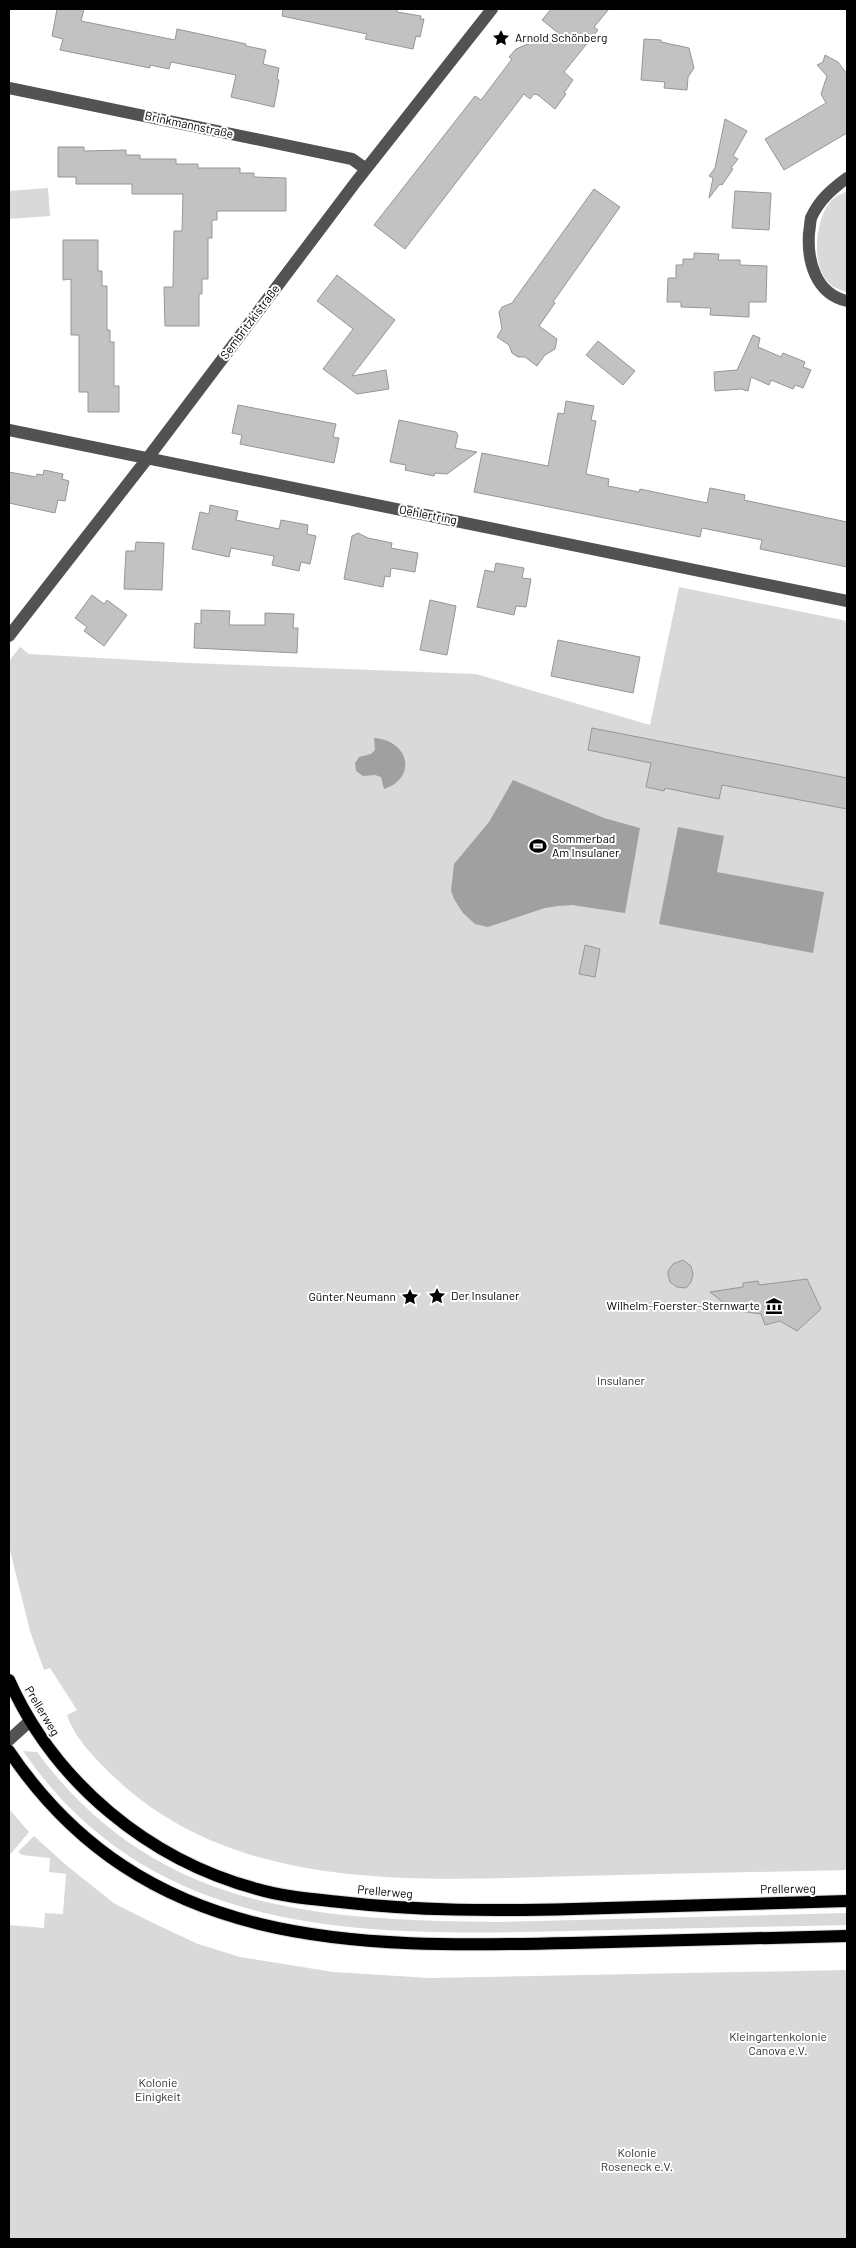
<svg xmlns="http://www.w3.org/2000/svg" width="856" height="2248" viewBox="0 0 856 2248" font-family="Barlow,sans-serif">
<rect width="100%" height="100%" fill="#fff"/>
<path fill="#d9d9d9" d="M 48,188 L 50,216 L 9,219 L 9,191 Z
M 847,191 L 847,292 C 842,290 834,288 830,284 C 810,267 815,218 831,201 C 835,196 842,194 847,191 Z
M 679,587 L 847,621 L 847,1870 C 758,1872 668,1874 578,1876 C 419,1880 236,1895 112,1775 C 95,1758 75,1739 67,1715 L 77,1710 L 50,1668 L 44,1670 L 30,1631 L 9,1546 L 9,661 L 20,647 L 29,654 L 189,663 L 476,674 L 650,725 Z
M 23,1751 L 37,1752 C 156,1912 316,1920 499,1922 L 847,1913 L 847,1925 C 754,1927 661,1929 568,1931 C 363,1936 152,1939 23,1751 Z
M 9,1809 L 29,1832 L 9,1856 Z
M 34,1836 L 66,1865 L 115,1904 L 151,1922 L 198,1944 L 240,1957 L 333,1972 L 430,1978 L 847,1970 L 847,2239 L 9,2239 L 9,1925 L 44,1928 L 45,1913 L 63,1914 L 66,1874 L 49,1872 L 50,1858 L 22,1855 L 18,1852 Z"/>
<path fill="#a0a0a0" d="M 374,738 C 409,740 418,778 384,789 L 381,777 L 375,775 L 363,776 L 356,771 L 355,763 L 359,757 L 371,754 L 375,750 Z
M 513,780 L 604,818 L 640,828 L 625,913 L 572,905 L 558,906 L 545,908 L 488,927 L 475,924 L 463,913 L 454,899 L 451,890 L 454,864 L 489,822 Z
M 678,827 L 724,836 L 717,872 L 824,892 L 813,953 L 659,924 Z"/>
<path fill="#c2c2c2" stroke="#969696" d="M 57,9 L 84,9 L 81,21 L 175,40 L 177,29 L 246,44 L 246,46 L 266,50 L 263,64 L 279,68 L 277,79 L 279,80 L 274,107 L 231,97 L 236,75 L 171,62 L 169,69 L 150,65 L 150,68 L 60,50 L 63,39 L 52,36 Z
M 283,9 L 397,9 L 397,12 L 421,16 L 420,19 L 424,19 L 420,37 L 416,36 L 413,49 L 365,39 L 367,34 L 282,16 Z
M 551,9 L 609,9 L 594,27 L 598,30 L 564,72 L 573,80 L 564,93 L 566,94 L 555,109 L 538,95 L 534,94 L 530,99 L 524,94 L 405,249 L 374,225 L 475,96 L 481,100 L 512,59 L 509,57 L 516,49 L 557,32 L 542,20 Z
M 644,39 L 661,40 L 661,42 L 689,48 L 694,68 L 688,77 L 687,90 L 664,88 L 665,82 L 641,80 Z
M 825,55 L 838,62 L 847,74 L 847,133 L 784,170 L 765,139 L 826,103 L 821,94 L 827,76 L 817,65 L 823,62 Z
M 725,119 L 747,131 L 733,156 L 738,159 L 731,168 L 733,169 L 722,185 L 720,184 L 709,198 L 713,178 L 709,176 L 715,168 Z
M 58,147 L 84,147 L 84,151 L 126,150 L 126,155 L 140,155 L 140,159 L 176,159 L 176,164 L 198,164 L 198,168 L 240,168 L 240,173 L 254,173 L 254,177 L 286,178 L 286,211 L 217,211 L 217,220 L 212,220 L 212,238 L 208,238 L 208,279 L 202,279 L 202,294 L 199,294 L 199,326 L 165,326 L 164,287 L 173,287 L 174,231 L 182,231 L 183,194 L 132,194 L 132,184 L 76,184 L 76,177 L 58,177 Z
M 594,189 L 620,207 L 553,302 L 555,303 L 539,326 L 557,339 L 555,349 L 545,355 L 537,366 L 525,357 L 518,357 L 512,353 L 509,345 L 497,337 L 502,329 L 499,312 L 502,307 L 512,303 Z
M 735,191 L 771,193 L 769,230 L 732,228 Z
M 63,240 L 98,240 L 98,271 L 102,271 L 102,286 L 107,286 L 107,330 L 110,330 L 110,342 L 114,342 L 114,386 L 119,386 L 119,412 L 88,412 L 88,392 L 79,392 L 79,335 L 71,335 L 71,279 L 63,280 Z
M 694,253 L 719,254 L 718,260 L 740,260 L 740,265 L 767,266 L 766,302 L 749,302 L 749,317 L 710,315 L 711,308 L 681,307 L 681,302 L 667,302 L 668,278 L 676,278 L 676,265 L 683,265 L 683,259 L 694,259 Z
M 337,275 L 395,320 L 352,376 L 386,370 L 389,389 L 357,394 L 323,369 L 353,329 L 317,301 Z
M 753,335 L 760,338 L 758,347 L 781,357 L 783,353 L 805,362 L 803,367 L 811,370 L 803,388 L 795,385 L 793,389 L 771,380 L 769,385 L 751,377 L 748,391 L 741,389 L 715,391 L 714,372 L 737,370 Z
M 598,341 L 635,371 L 623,385 L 586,355 Z
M 566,401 L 594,406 L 591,420 L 596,421 L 586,474 L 609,479 L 608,486 L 639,492 L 640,489 L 707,503 L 710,488 L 745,495 L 744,500 L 847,522 L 847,567 L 760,549 L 762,540 L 702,528 L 700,537 L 474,492 L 482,453 L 548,466 L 558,413 L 564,414 Z
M 238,405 L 336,424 L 333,437 L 339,438 L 334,463 L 240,444 L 242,435 L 232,433 Z
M 399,420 L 456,432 L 458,435 L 455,448 L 477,452 L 447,474 L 435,473 L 434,476 L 405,470 L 406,465 L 390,462 Z
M 44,470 L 63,474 L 62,479 L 69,481 L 65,501 L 58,500 L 55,513 L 9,503 L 9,472 L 36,477 L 37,474 L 43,475 Z
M 210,505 L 238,511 L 236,520 L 279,529 L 281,520 L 308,525 L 307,534 L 316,536 L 310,564 L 301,562 L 299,571 L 272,565 L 274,556 L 231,548 L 229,557 L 192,549 L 200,512 L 209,514 Z
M 358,533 L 368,538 L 392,543 L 391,548 L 418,553 L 415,572 L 391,568 L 390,577 L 385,576 L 383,587 L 344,579 L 352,536 Z
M 136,542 L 164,543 L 162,590 L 124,589 L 126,551 L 135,551 Z
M 496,563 L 524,568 L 522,578 L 531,579 L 526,607 L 516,606 L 514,615 L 477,607 L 485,570 L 494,572 Z
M 92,595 L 104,604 L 107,600 L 127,615 L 104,646 L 84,631 L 87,627 L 75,618 Z
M 430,600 L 456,606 L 447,655 L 420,650 Z
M 201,610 L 230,611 L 229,625 L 265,625 L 265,613 L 294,614 L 293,628 L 298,628 L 297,653 L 194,648 L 195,623 L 201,624 Z
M 558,640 L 640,657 L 633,693 L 551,676 Z
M 592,728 L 847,778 L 847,809 L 722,785 L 719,799 L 665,788 L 664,791 L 646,787 L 651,763 L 588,750 Z
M 585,945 L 600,949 L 595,977 L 579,974 Z
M 683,1260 L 691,1266 L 693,1274 L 691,1282 L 686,1288 L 677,1287 L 670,1282 L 668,1275 L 668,1271 L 673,1264 Z
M 807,1279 L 821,1309 L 797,1331 L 780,1321 L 765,1325 L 761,1314 L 733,1310 L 710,1292 L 743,1287 L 743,1283 L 758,1281 L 759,1285 Z"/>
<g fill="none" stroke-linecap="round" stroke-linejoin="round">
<g stroke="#dbdbdb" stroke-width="14">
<path id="major" d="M 9,1680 C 55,1783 149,1860 257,1889 C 284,1897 312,1899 340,1902 C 418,1911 495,1911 573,1909 C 664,1906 756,1904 847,1901
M 9,1751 C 144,1951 354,1948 571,1943 C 663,1940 755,1938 847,1936"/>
</g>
<path stroke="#525252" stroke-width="12" d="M 9,88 L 352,159 L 366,169
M 847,178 C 832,189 819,200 811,218 C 810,223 810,228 809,233 C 807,262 816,294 847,301
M 9,430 L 847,601
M 9,636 L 147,459 L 355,183 L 492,9
M 9,1740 L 30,1721"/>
<use href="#major" stroke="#000" stroke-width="12"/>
</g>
<defs>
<g id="sight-bare" transform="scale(1.35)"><path d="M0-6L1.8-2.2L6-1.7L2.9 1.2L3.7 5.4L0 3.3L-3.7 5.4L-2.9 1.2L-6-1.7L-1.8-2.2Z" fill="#000" stroke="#fff" stroke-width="2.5" paint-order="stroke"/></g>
<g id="stadium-bare" transform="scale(1.35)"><path d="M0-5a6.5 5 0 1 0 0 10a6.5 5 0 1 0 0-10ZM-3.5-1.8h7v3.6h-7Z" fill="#000" stroke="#fff" stroke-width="2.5" paint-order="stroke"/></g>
<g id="museum-bare" transform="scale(1.35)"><path d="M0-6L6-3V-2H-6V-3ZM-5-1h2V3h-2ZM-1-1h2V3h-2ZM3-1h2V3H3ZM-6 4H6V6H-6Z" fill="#000" stroke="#fff" stroke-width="2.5" paint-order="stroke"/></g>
</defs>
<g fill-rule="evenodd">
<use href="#sight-bare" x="501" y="38"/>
<use href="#stadium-bare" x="538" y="846"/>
<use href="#sight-bare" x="437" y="1296"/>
<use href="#sight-bare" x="410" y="1297"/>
<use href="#museum-bare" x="774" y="1306"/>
</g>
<g text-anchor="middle" stroke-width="4" stroke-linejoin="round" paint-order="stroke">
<g font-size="12" fill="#000" stroke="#fff" text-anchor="start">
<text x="515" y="42">Arnold Schönberg</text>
<text x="552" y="843">Sommerbad<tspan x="552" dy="14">Am Insulaner</tspan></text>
<text x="451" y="1300">Der Insulaner</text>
<text x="396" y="1301" text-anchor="end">Günter Neumann</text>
<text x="760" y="1310" text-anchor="end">Wilhelm-Foerster-Sternwarte</text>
</g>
<g font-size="12" fill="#000" stroke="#fff">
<text transform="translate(189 125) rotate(12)" y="4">Brinkmannstraße</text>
<text transform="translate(250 322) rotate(-53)" y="4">Sembritzkistraße</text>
<text transform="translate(428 515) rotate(11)" y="4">Oehlertring</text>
<text transform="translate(42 1711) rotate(59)" y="4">Prellerweg</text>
<text transform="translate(788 1889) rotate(-1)" y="4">Prellerweg</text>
<text transform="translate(385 1892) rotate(5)" y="4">Prellerweg</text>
</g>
<g font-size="12" fill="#303030" stroke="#fff">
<text x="621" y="1385">Insulaner</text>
<text x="778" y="2041">Kleingartenkolonie<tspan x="778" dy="14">Canova e.V.</tspan></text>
<text x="158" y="2087">Kolonie<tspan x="158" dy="14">Einigkeit</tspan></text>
<text x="637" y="2157">Kolonie<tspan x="637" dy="14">Roseneck e.V.</tspan></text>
</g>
</g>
<rect width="856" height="2248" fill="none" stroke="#000000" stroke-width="20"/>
</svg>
